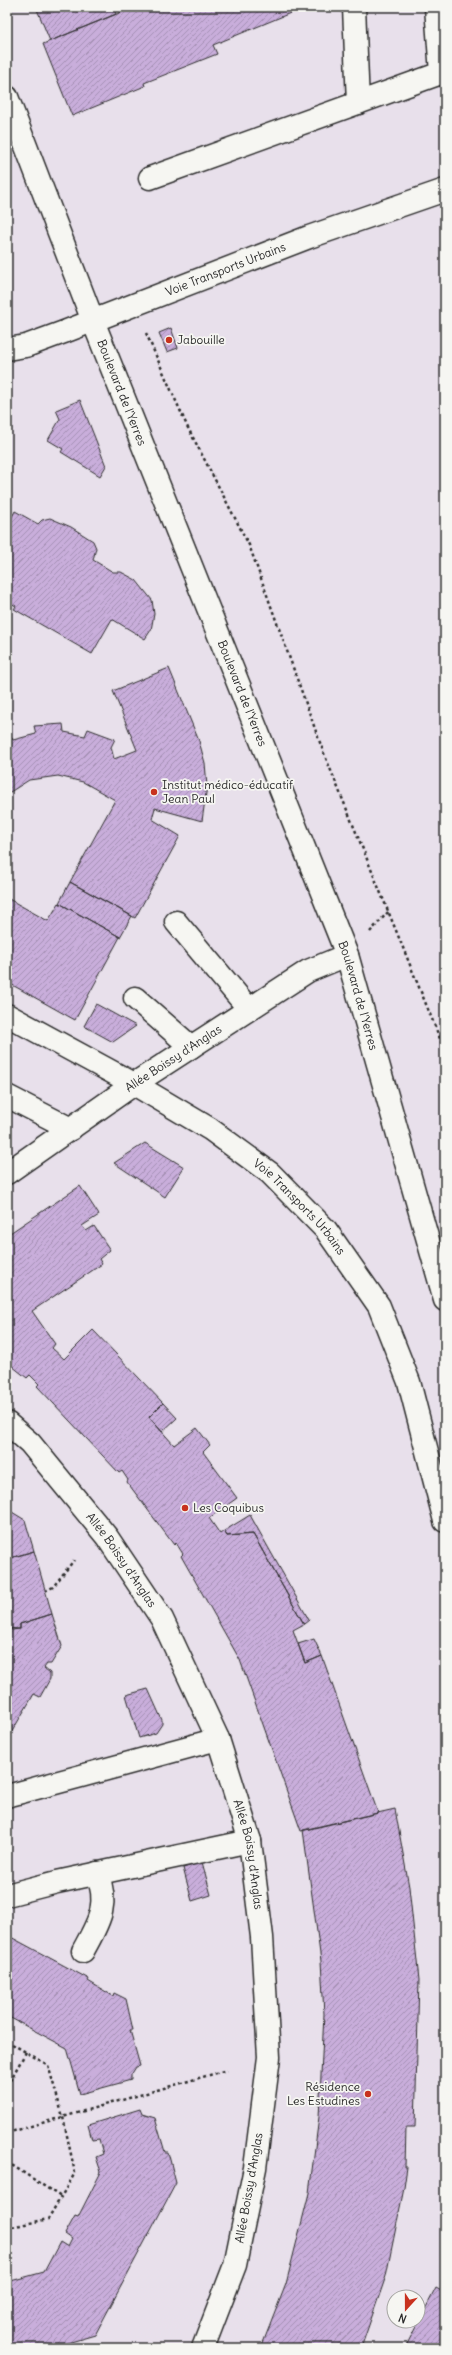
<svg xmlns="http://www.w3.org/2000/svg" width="452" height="2355" viewBox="0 0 452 2355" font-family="Delius,sans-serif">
<defs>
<pattern id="building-hatch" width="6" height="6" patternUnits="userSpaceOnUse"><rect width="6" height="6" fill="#c9aedb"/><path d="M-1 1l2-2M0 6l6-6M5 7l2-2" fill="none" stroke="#a38eb2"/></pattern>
</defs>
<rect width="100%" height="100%" fill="#e8e0eb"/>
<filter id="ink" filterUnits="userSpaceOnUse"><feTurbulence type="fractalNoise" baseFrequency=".025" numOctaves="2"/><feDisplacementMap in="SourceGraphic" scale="8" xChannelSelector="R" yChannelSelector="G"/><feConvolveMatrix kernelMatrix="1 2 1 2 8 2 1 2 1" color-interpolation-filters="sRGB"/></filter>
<g filter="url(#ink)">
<path fill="url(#building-hatch)" stroke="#2b2b2b" d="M 36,7 L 113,7 L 116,14 L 50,41 Z
M 134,7 L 305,7 L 213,45 L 217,54 L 144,83 L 145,86 L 72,116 L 43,44 Z
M 171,328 L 178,348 L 167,352 L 159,333 Z
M 80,400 L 106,466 L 100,476 L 61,452 L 63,449 L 48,440 L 60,419 L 56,410 Z
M 15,511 L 38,524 L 42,520 L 50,518 L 71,527 L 93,541 L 96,548 L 93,560 L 113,572 L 121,572 L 136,580 L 152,600 L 154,614 L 151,630 L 145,639 L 112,619 L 92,654 L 14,609 L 16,606 L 7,601 L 7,526 Z
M 169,668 L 199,741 L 205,763 L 207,786 L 202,821 L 155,808 L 152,819 L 180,836 L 135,918 L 70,882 L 115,800 L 83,782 L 58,776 L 29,780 L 7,794 L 7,734 L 9,733 L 13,740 L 36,734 L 34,726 L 63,724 L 64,732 L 85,736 L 88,729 L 115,739 L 111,747 L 114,759 L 137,750 L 113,691 Z
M 70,882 L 132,916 L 120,937 L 59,903 Z
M 7,898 L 48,921 L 59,903 L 120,937 L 75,1020 L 7,982 Z
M 96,1004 L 136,1026 L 113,1042 L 84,1026 Z
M 145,1143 L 184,1167 L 165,1197 L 114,1163 Z
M 80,1186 L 99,1215 L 82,1226 L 86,1231 L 94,1226 L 110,1250 L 99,1259 L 102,1264 L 32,1311 L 55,1344 L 52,1348 L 64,1359 L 93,1330 L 163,1403 L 149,1417 L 174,1445 L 197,1428 L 210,1445 L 203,1452 L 237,1498 L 209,1518 L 220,1534 L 224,1531 L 227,1536 L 253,1534 L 304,1624 L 293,1630 L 305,1663 L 322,1656 L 378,1813 L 301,1831 L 240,1660 L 181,1556 L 183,1554 L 176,1543 L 174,1545 L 127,1482 L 128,1480 L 122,1471 L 119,1473 L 37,1386 L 39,1384 L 30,1375 L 27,1378 L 7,1362 L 7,1235 Z
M 163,1403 L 177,1418 L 162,1432 L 149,1417 Z
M 7,1509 L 25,1520 L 34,1551 L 7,1559 Z
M 250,1515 L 309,1620 L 304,1624 L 253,1534 L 227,1536 L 224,1531 Z
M 34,1551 L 52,1614 L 20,1624 L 20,1629 L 12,1630 L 7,1628 L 7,1559 Z
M 52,1614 L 62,1646 L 51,1664 L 47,1664 L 44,1668 L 50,1673 L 50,1679 L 40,1697 L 34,1694 L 7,1740 L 7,1628 L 20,1629 L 20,1624 Z
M 314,1639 L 322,1656 L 305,1663 L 298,1644 Z
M 148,1689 L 162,1720 L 162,1724 L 156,1733 L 139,1738 L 126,1695 Z
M 395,1809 L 409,1887 L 419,1980 L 415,2127 L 406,2127 L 405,2167 L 407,2167 L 404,2188 L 386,2276 L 361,2348 L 261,2348 L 286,2284 L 309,2193 L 319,2117 L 324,2014 L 321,1961 L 303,1830 Z
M 202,1862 L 211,1895 L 192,1901 L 183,1868 Z
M 7,1935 L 89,1979 L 88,1981 L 113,1996 L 114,1993 L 126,1999 L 133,2030 L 130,2030 L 140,2066 L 136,2067 L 131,2075 L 131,2080 L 80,2094 L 67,2048 L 7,2016 Z
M 140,2109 L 142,2114 L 155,2118 L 165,2152 L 168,2152 L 176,2183 L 95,2335 L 50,2348 L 8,2348 L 7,2282 L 44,2272 L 60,2242 L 68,2247 L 72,2239 L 65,2234 L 75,2216 L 78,2217 L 101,2172 L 96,2157 L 103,2154 L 99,2139 L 92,2140 L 88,2125 Z
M 436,2288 L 445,2293 L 445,2348 L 405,2348 Z"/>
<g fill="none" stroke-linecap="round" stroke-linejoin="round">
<g stroke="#2b2b2b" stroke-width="25">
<g id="minor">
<path d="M 354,7 L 358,103"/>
<path id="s1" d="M 7,97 L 93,321 L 347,955 L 445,1300"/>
<path d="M 150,178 L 441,73 L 436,7"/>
<path id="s2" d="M 7,349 L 26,346 L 64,332 L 309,237 L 445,190"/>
<path d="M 176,922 L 249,1009"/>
<path d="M 135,998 L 191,1047"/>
<path id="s3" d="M 7,1015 L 134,1084 L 210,1129 L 270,1173 L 326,1230 L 379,1306 L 409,1382 L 445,1521"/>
<path d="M 7,1096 L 71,1129"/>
<path id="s4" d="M 7,1173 L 134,1084 L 308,971 L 347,955"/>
<path id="s5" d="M 7,1423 L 30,1443 L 107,1537 L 162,1619 L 218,1739 L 250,1841 L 262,1937 L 269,2057 L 255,2168 L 235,2265 L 203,2348"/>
<path d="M 7,1796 L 218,1739"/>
<path d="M 7,1895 L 57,1882 L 250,1841"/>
<path d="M 83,1951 C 98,1923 110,1906 97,1873"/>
</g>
</g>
<path stroke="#2b2b2b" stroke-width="2.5" stroke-dasharray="3 3" stroke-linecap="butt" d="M 146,333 L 187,426 L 249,545 L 323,751 L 445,1051
M 370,932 L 389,911
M 45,1591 L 53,1587 L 74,1560
M 7,2041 L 48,2065 L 63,2117 L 75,2173 L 48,2219 L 7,2228
M 7,2086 L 26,2052
M 7,2133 L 227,2070
M 7,2162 L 61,2197"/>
<use href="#minor" stroke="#f6f6f2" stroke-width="22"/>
</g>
</g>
<g fill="#c8321e" stroke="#f6f6f2" stroke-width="1.5">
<circle cx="169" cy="340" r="4"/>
<circle cx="154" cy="792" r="4"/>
<circle cx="185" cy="1508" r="4"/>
<circle cx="368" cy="2094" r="4"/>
</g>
<g text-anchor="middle" stroke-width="3.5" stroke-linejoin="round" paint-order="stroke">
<g font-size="12" fill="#2b2b2b" stroke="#f6f6f2">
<text dy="4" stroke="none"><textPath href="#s2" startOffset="233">Voie Transports Urbains</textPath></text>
<text dy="4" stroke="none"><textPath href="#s1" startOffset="317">Boulevard de l'Yerres</textPath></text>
<text dy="4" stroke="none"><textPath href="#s1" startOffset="641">Boulevard de l'Yerres</textPath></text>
<text dy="4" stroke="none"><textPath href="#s1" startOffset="965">Boulevard de l'Yerres</textPath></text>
<text dy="4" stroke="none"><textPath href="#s4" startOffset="202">Allée Boissy d'Anglas</textPath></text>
<text dy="4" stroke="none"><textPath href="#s3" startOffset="352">Voie Transports Urbains</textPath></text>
<text dy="4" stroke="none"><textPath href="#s5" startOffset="179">Allée Boissy d'Anglas</textPath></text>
<text dy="4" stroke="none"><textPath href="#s5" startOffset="503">Allée Boissy d'Anglas</textPath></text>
<text transform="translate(249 2188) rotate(-80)" y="4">Allée Boissy d'Anglas</text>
</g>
<g font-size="12" fill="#2b2b2b" stroke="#f6f6f2" text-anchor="start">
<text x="177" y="344">Jabouille</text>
<text x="162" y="789">Institut médico-éducatif<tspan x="162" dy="14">Jean Paul</tspan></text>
<text x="193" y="1512">Les Coquibus</text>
<text x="360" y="2091" text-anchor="end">Résidence<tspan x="360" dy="14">Les Estudines</tspan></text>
</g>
</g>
<rect width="452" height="2355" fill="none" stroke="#f6f6f2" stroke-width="24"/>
<rect x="12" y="12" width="428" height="2331" fill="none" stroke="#2b2b2b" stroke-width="1.5" filter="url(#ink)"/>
<g transform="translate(406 2309) rotate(201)"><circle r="19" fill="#f6f6f2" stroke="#a5a5a2"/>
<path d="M0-3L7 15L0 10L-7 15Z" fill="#c8321e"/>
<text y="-6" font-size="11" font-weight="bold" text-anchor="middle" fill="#2b2b2b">N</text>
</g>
</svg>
